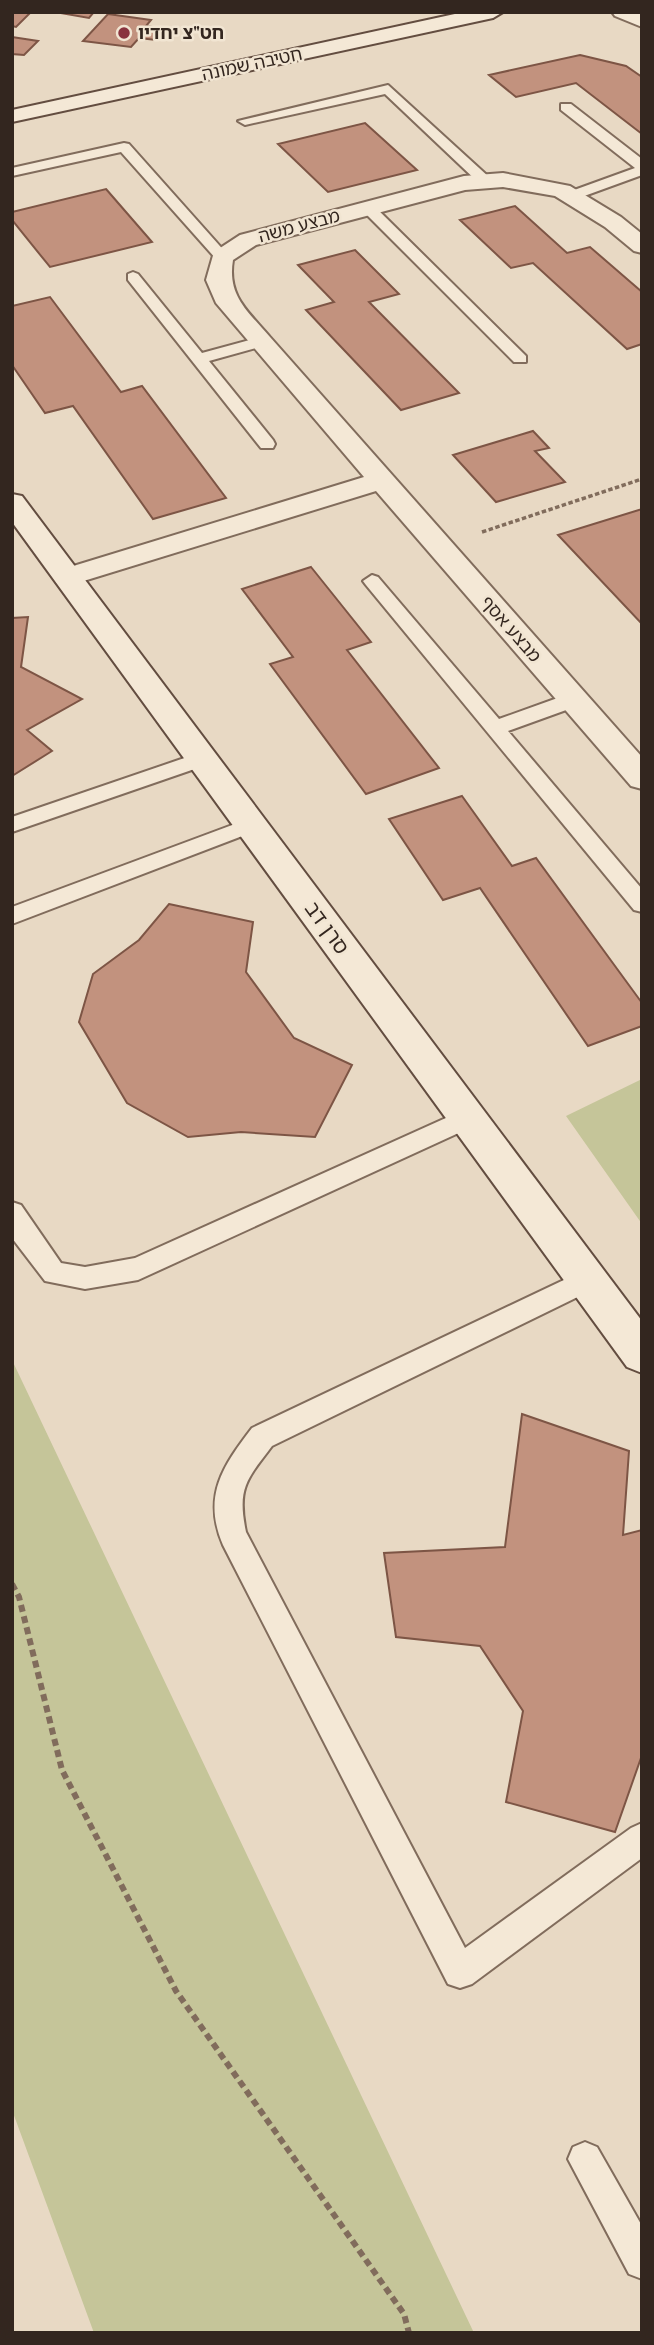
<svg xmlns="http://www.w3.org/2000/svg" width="654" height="2345" viewBox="0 0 654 2345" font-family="'Playfair Display','Noto Sans Hebrew',serif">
<rect width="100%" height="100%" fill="#e8d9c4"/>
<path fill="#c5c599" d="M 642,1079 L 642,1224 L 566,1116 Z
M 12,1360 L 474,2333 L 94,2333 L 12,2110 Z"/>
<path fill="#c2927e" stroke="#7d5545" stroke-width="2" d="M 12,12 L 31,12 L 16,27 L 12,26 Z
M 55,12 L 94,12 L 89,18 Z
M 108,14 L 151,20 L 146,26 L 166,29 L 156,40 L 139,38 L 131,47 L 83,41 Z
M 12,37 L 38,41 L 24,55 L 12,54 Z
M 580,55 L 626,66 L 642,77 L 642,134 L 576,83 L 516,97 L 489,75 Z
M 365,123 L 417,170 L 328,192 L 278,144 Z
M 106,189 L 152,242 L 50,267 L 12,220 L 12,212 Z
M 515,206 L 567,253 L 590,247 L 642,292 L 642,344 L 627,349 L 533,263 L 511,268 L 460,220 Z
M 355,250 L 399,294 L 369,302 L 459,393 L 401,410 L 306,310 L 334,302 L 298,265 Z
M 50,297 L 121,392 L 142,386 L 226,498 L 153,519 L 73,406 L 45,413 L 12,365 L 12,306 Z
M 533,431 L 549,448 L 535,451 L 565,482 L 496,502 L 453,455 Z
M 642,509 L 642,624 L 558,535 Z
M 311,567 L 371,642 L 347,650 L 439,768 L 366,794 L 270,664 L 293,657 L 242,589 Z
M 28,617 L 21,667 L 82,699 L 27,730 L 52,751 L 12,776 L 12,618 Z
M 462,796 L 512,866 L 536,858 L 642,1003 L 642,1026 L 588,1046 L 480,888 L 443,900 L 389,819 Z
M 169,904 L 253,922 L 246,972 L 294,1038 L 352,1065 L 315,1137 L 241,1132 L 188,1137 L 127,1103 L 79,1022 L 93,974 L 139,940 Z
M 522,1414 L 629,1451 L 623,1535 L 642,1530 L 642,1755 L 615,1832 L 506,1802 L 523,1711 L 480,1646 L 396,1637 L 384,1553 L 505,1547 Z"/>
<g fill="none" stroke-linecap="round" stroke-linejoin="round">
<g stroke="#816c5c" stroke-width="4">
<path id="lane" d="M 388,85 L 490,178 L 490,184 L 480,184 L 385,94 L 245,125 L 238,121 Z
M 561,104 L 571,104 L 642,159 L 642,175 L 576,199 L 566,199 L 566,193 L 635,168 L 561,110 Z
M 124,143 L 129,144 L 227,254 L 227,260 L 217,260 L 121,152 L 12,176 L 12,168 Z
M 367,203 L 372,204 L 526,356 L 526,362 L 514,362 L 362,210 L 362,204 Z
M 133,272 L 138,274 L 202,353 L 261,337 L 267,339 L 267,345 L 209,361 L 273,440 L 275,444 L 273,448 L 261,448 L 128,280 L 128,274 Z
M 372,575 L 378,577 L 499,719 L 566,695 L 580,695 L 583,700 L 580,705 L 508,731 L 642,889 L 642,912 L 634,910 L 366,585 L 363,581 Z
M 202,752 L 212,759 L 209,764 L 12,832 L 12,817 Z
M 251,818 L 258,820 L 261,825 L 258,830 L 12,924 L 12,907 Z
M 468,1108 L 476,1111 L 480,1118 L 476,1125 L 138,1280 L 85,1289 L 45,1281 L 12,1238 L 12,1202 L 21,1205 L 61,1263 L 85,1267 L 135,1258 Z
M 587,1269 L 596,1272 L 600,1280 L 596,1288 L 272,1446 C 246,1480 237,1489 246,1532 L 465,1948 L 631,1828 L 642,1823 L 642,1858 L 472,1984 L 460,1988 L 448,1984 L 223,1545 C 202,1496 223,1466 252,1428 Z
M 585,2142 L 597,2147 L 642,2226 L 642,2279 L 629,2274 L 568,2159 L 573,2147 Z"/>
</g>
<g stroke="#816c5c" stroke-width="4">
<path id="street" d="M 612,12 L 642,14 L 642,27 L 615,16 Z
M 503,173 L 570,186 L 621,217 L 642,234 L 642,253 L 634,251 L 605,227 L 555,196 L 503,187 L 465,190 L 256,245 L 233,260 C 227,296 248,311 270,337 L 642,757 L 642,789 L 631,786 L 376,491 L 77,583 L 67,586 L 57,583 L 53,577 L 57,571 L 364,477 L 216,303 L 206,280 L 214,252 L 240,235 L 464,176 Z"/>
</g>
<g stroke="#634d40" stroke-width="4">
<path id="secondary" d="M 464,12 L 503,12 L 493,18 L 12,122 L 12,110 Z
M 12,494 L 22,496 L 642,1321 L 642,1373 L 627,1367 L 12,522 Z"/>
</g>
<path stroke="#816c5c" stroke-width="3.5" stroke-dasharray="4.5 2.5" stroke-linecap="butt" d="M 482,532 L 642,479"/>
<path stroke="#816c5c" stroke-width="6" stroke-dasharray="7 4.5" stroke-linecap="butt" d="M 12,1584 L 19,1597 L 62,1770 L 176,1991 L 404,2314 L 409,2333"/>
<use href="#lane" fill="#f4e8d6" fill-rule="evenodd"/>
<use href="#street" fill="#f4e8d6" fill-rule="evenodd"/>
<use href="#secondary" fill="#f4e8d6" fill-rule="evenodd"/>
</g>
<circle fill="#89333e" stroke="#f1e5d2" stroke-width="2.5" cx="124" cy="33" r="7"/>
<g text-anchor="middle" stroke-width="5" stroke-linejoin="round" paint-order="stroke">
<g font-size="18" font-weight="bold" fill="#33261f" stroke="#f1e5d2" text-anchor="start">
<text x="138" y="39">חט"צ יחדיו</text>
</g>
<g font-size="18" fill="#33261f" stroke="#f1e5d2">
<text transform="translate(252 64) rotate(-12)" y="6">חטיבה שמונה</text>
<text transform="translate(299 226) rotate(-15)" y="6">מבצע משה</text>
<text transform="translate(511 629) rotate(49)" y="6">מבצע אסף</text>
</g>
<g font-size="21" fill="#33261f" stroke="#f1e5d2">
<text transform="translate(327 928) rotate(54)" y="7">סרן דב</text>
</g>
</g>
<rect width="654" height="2345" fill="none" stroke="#33261f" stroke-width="28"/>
</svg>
